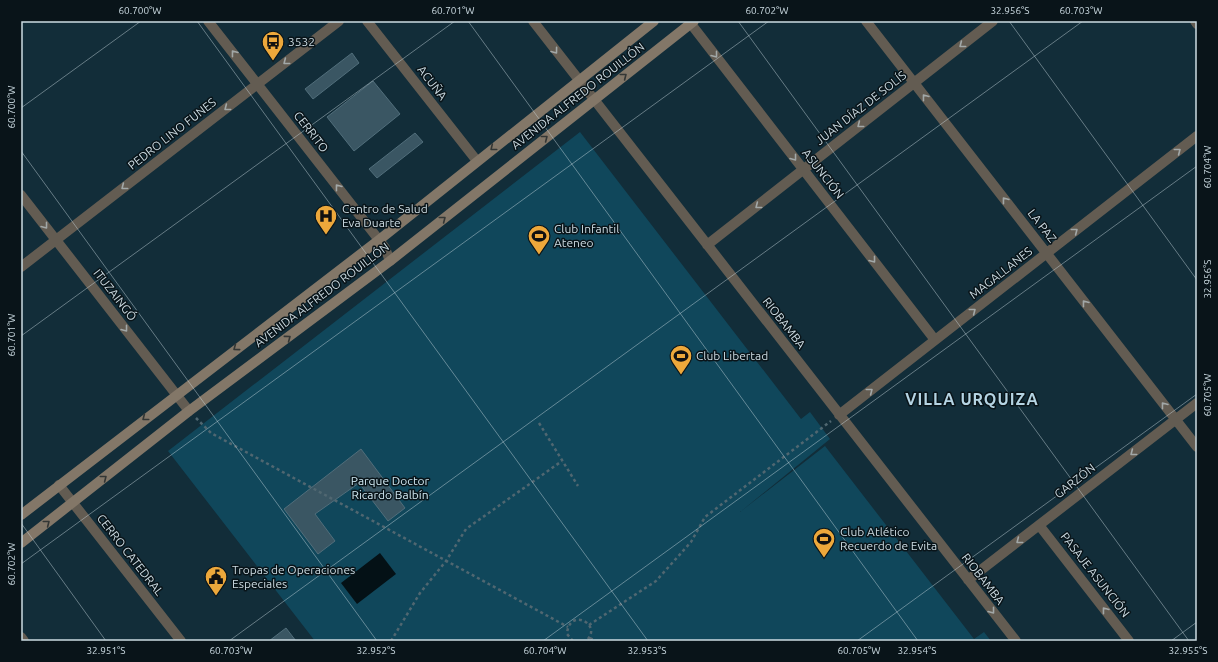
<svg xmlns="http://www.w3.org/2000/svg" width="1218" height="662" viewBox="0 0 1218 662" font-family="Ubuntu,sans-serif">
<rect width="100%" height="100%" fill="#122d39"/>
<path fill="#10475b" d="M 580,132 L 801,419 L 810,412 L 830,439 L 740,512 L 825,446 L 974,639 L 984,632 L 991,641 L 315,641 L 168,451 Z"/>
<path fill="#041116" d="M 380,553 L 396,574 L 357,604 L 341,583 Z"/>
<path fill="#3a5663" stroke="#516e7b" d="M 352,53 L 359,63 L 313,99 L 305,89 Z
M 373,81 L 400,114 L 354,151 L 327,117 Z
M 415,133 L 423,142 L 377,178 L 369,169 Z
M 361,449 L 405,508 L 388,521 L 359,483 L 315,514 L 335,541 L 318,554 L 284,509 Z
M 286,628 L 296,641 L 269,641 Z"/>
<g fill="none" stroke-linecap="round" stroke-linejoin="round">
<path stroke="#506771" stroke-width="2.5" stroke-dasharray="3 3" stroke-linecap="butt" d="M 196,418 L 211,433 L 568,627
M 539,423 L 578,486
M 589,625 L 656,581 L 691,542 L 705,517 L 831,421
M 590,638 L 596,641
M 391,641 L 420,593 L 446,561 L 466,529 L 562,461
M 573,641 L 567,634 C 569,606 604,625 586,641"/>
<path stroke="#635c52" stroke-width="10" d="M 208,21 L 379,240 L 385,248 L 390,261
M 367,21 L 477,161
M 533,21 L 1016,641
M 866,21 L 1197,447
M 1195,21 L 1197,24
M 691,24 L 935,340
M 21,195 L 189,411
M 707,245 L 993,21
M 21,267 L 339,21
M 839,415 L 1197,136
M 59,485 L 181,641
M 1039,525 L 1129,641
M 968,580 L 1197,403
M 21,637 L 24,641"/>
<path stroke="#837768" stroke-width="10" d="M 21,515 L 379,240 L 654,21
M 21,543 L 189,411 L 390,261 L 694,21"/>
</g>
<defs><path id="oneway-chevron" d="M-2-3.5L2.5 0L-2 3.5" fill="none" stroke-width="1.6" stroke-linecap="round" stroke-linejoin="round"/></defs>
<g stroke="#a2a8a8">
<use href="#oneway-chevron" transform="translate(962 45) rotate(142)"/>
<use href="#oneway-chevron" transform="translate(555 51) rotate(53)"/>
<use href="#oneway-chevron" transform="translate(234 53) rotate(-128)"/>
<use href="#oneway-chevron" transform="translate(715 55) rotate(52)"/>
<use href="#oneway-chevron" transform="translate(286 62) rotate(142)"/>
<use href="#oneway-chevron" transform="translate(925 97) rotate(-128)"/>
<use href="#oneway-chevron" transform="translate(227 108) rotate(142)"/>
<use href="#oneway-chevron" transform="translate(860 125) rotate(142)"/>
<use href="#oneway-chevron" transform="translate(1178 151) rotate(-38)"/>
<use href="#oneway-chevron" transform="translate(794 158) rotate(52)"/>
<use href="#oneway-chevron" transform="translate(124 187) rotate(142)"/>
<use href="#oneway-chevron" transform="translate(338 187) rotate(-128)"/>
<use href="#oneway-chevron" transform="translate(1005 200) rotate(-128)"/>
<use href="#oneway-chevron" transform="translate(758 206) rotate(142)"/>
<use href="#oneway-chevron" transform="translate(45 226) rotate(52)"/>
<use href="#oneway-chevron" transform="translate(1075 231) rotate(-38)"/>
<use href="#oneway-chevron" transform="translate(873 260) rotate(52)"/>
<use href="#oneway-chevron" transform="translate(1085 303) rotate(-128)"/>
<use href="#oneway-chevron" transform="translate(973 311) rotate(-38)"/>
<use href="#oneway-chevron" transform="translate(125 329) rotate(52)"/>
<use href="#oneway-chevron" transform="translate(870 391) rotate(-38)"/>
<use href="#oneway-chevron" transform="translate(1164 405) rotate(-128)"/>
<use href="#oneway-chevron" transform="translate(1133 453) rotate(142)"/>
<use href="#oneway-chevron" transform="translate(1019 541) rotate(142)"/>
<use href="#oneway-chevron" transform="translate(1105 610) rotate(-128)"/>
<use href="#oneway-chevron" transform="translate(992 611) rotate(52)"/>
</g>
<g stroke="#343735">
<use href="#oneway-chevron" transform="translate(624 76) rotate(-38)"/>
<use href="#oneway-chevron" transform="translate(545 138) rotate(-38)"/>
<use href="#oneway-chevron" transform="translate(493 148) rotate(141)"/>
<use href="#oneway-chevron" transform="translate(443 219) rotate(-38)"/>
<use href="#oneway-chevron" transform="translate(288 338) rotate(-37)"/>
<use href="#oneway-chevron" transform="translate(236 348) rotate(143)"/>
<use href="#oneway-chevron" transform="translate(145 418) rotate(142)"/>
<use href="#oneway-chevron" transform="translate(104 478) rotate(-38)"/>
<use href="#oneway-chevron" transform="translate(47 523) rotate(-38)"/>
</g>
<path fill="none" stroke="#ccdbe2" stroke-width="1" stroke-opacity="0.45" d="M 197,21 L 648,641M 468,21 L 918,641M 738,21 L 1189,641M 1009,21 L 1197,280M 21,108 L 141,21M 21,151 L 377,641M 21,336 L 455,21M 21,523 L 106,641M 21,564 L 769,21M 229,641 L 1083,21M 543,641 L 1197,166M 857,641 L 1197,394M 1171,641 L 1197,622"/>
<defs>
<g id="bus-pin" transform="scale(1.15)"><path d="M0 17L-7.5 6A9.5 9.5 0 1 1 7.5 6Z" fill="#eda83b" stroke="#091419"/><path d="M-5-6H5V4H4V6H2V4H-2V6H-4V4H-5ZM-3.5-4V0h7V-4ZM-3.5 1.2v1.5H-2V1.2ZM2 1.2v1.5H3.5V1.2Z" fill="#111"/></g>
<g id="hospital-pin" transform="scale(1.15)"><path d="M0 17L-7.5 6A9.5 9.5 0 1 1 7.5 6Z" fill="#eda83b" stroke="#091419"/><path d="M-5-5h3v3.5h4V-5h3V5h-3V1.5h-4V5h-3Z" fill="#111"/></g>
<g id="stadium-pin" transform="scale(1.15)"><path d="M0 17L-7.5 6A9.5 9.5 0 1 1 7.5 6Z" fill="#eda83b" stroke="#091419"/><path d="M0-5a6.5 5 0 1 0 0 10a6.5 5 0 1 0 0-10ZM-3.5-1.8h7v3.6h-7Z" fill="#111"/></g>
<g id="civic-pin" transform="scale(1.15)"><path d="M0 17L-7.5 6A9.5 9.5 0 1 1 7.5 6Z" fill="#eda83b" stroke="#091419"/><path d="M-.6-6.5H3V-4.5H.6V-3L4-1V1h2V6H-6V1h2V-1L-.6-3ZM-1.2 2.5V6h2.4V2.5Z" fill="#111"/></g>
</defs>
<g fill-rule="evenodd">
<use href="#bus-pin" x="273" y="42"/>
<use href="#hospital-pin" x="326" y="216"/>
<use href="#stadium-pin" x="539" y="236"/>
<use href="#stadium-pin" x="681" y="356"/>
<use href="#stadium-pin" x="824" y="539"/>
<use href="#civic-pin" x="216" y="577"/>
</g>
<g text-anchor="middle" stroke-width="3" stroke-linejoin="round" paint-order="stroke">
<g font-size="12" fill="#ccdbe2" stroke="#091419" text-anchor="start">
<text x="288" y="46">3532</text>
<text x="342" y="213">Centro de Salud<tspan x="342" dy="14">Eva Duarte</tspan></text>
<text x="554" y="233">Club Infantil<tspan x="554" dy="14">Ateneo</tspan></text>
<text x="696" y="360">Club Libertad</text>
<text x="840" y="536">Club Atlético<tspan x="840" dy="14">Recuerdo de Evita</tspan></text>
<text x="232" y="574">Tropas de Operaciones<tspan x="232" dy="14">Especiales</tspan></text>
</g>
<g font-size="12" fill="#ccdbe2" stroke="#091419">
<text transform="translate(432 83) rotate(52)" y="4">ACUÑA</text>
<text transform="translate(578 96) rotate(-38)" y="4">AVENIDA ALFREDO ROUILLÓN</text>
<text transform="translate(861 108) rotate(-38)" y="4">JUAN DÍAZ DE SOLÍS</text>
<text transform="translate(311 132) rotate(52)" y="4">CERRITO</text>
<text transform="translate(172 134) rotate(-38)" y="4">PEDRO LINO FUNES</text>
<text transform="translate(823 174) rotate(52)" y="4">ASUNCIÓN</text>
<text transform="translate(1042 226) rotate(52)" y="4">LA PAZ</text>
<text transform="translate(1001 273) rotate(-38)" y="4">MAGALLANES</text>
<text transform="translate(115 295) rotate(52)" y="4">ITUZAINGÓ</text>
<text transform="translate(322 295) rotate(-37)" y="4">AVENIDA ALFREDO ROUILLÓN</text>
<text transform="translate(784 323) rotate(52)" y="4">RIOBAMBA</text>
<text transform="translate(1075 481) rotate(-38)" y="4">GARZÓN</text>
<text transform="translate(130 555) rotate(52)" y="4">CERRO CATEDRAL</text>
<text transform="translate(1095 575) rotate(52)" y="4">PASAJE ASUNCIÓN</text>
<text transform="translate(983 579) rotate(52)" y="4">RIOBAMBA</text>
</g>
<g font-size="12" fill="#d0e8f2" stroke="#091419">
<text x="390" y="485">Parque Doctor<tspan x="390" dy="14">Ricardo Balbín</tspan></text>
</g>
<g font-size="16" font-weight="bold" letter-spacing="1" fill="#b5d4e3" stroke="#091419">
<text x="972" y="405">VILLA URQUIZA</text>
</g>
</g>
<rect width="1218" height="662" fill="none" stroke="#091419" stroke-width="44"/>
<rect x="22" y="22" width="1174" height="618" fill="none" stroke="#ccdbe2" stroke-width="1.5"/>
<g font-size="10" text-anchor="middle" fill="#ccdbe2">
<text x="140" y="14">60.700°W</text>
<text x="453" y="14">60.701°W</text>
<text x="767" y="14">60.702°W</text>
<text x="1010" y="14">32.956°S</text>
<text x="1081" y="14">60.703°W</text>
<text transform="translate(11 107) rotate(-90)" y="4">60.700°W</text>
<text transform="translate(1207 167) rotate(-90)" y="4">60.704°W</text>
<text transform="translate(1207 279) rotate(-90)" y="4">32.956°S</text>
<text transform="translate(11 335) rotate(-90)" y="4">60.701°W</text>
<text transform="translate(1207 395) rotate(-90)" y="4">60.705°W</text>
<text transform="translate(11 564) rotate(-90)" y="4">60.702°W</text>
<text x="106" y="654">32.951°S</text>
<text x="231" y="654">60.703°W</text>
<text x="376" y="654">32.952°S</text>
<text x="545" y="654">60.704°W</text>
<text x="647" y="654">32.953°S</text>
<text x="859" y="654">60.705°W</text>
<text x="917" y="654">32.954°S</text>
<text x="1188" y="654">32.955°S</text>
</g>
</svg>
